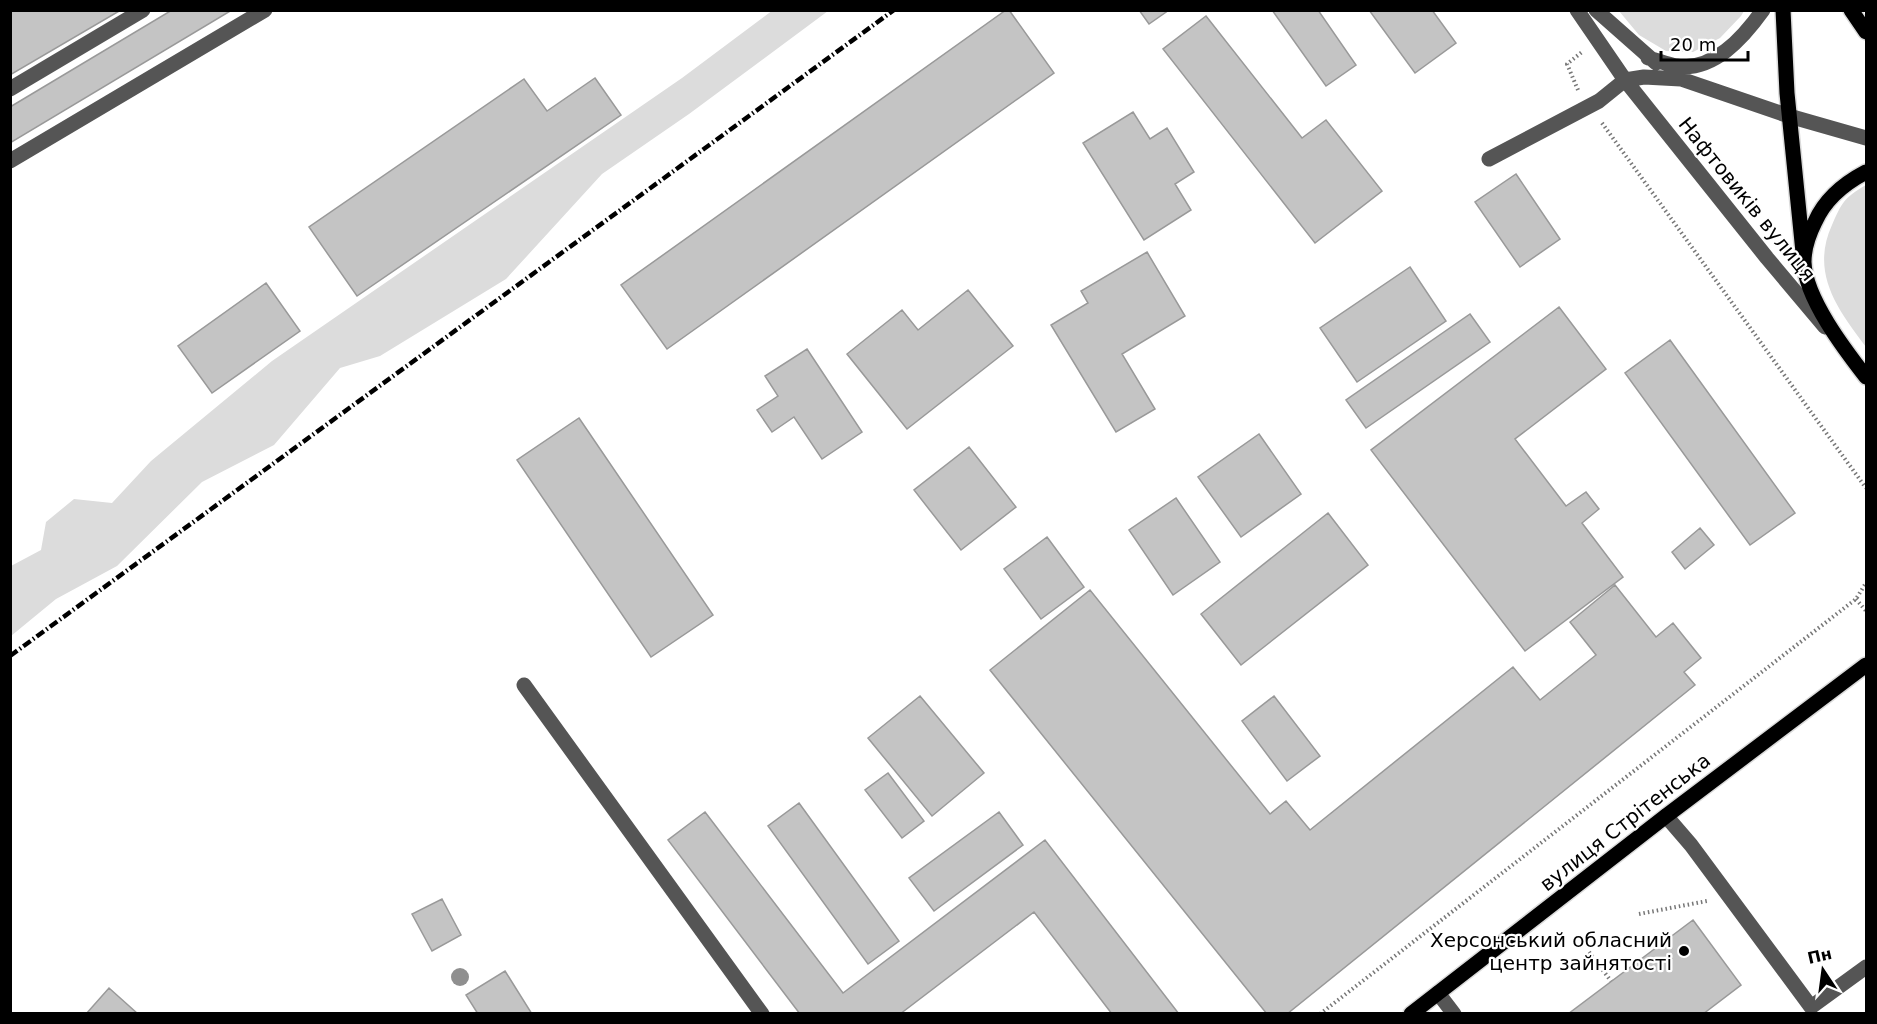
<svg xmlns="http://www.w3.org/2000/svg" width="1877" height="1024" viewBox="0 0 1877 1024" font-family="'DejaVu Sans',sans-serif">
<rect width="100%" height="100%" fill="#fff"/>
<path fill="#dcdcdc" d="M 773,10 L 828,11 L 689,114 L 602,174 L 506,279 L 380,356 L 340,368 L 274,445 L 202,482 L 117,566 L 56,599 L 11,636 L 11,566 L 41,550 L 46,522 L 74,499 L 112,503 L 151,461 L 272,361 L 682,78 Z
M 1619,11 L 1744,11 L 1741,16 L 1720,38 L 1693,52 L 1666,51 L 1639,35 Z
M 1866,185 L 1866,347 C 1838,310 1810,273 1832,225 C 1842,202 1844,198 1866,185 Z"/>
<path fill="#c4c4c4" stroke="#999" stroke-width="1.5" d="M 10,10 L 121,10 L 10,75 Z
M 172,10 L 232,10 L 10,143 L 10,107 Z
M 1006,10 L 1009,10 L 1054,73 L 667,349 L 621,285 Z
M 1139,10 L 1169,10 L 1149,24 Z
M 1272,10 L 1318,10 L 1356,65 L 1326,86 Z
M 1369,10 L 1432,10 L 1456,43 L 1415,73 Z
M 1206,16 L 1302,138 L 1326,120 L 1382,191 L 1315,243 L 1163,49 Z
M 595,78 L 621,115 L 357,296 L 309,227 L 524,79 L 547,111 Z
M 1133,112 L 1150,139 L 1167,128 L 1194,172 L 1175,184 L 1191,210 L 1144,240 L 1083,143 Z
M 1516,174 L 1560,239 L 1520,267 L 1475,202 Z
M 1147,252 L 1185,316 L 1122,354 L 1155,409 L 1116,432 L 1051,325 L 1088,303 L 1081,291 Z
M 1410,267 L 1446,321 L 1357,382 L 1320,328 Z
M 266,283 L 300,331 L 212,393 L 178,346 Z
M 968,290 L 1013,346 L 907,429 L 847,354 L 902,310 L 918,330 Z
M 1559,307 L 1606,369 L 1515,439 L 1566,506 L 1586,492 L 1599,509 L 1582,523 L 1623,577 L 1525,651 L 1371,450 Z
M 1470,314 L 1490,342 L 1366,428 L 1346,400 Z
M 1670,340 L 1795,513 L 1750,545 L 1625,373 Z
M 807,349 L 862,432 L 822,459 L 794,417 L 772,432 L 757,410 L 778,396 L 765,376 Z
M 579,418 L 713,615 L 651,657 L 517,460 Z
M 1259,434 L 1301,494 L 1241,537 L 1198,477 Z
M 969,447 L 1016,507 L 961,550 L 914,490 Z
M 1176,498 L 1220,562 L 1173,595 L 1129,530 Z
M 1328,513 L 1368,565 L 1241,665 L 1201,614 Z
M 1700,528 L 1714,545 L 1685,569 L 1672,552 Z
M 1047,537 L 1084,587 L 1041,619 L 1004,569 Z
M 1615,585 L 1656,637 L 1673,623 L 1701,658 L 1684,672 L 1695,685 L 1287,1014 L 1267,1014 L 990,670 L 1090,590 L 1270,814 L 1286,801 L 1310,830 L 1513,667 L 1540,700 L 1596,655 L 1570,622 Z
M 920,696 L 984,773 L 932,816 L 868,738 Z
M 1274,696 L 1320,756 L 1287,781 L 1242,721 Z
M 888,773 L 924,821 L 902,838 L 865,790 Z
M 799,803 L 899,941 L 868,964 L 768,826 Z
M 705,812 L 843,993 L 1045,840 L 1179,1014 L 1112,1014 L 1034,912 L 900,1014 L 800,1014 L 668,840 Z
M 999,812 L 1023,845 L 934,911 L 909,878 Z
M 442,899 L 461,935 L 432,951 L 412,914 Z
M 1693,920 L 1741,985 L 1703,1014 L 1568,1014 Z
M 505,971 L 532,1014 L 478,1014 L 466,995 Z
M 109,988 L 138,1014 L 86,1014 Z"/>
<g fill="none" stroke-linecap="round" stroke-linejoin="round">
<g stroke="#dbdbdb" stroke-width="18">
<path id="major" d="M 1783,10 L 1787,93 L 1804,262
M 1851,10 L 1866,32
M 1866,172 C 1845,183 1825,199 1815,222 C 1809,234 1804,248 1804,262 C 1805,298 1845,350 1866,377
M 1411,1014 L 1666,816 L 1866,665"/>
</g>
<path stroke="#777" stroke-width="4" stroke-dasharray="1.5 3" stroke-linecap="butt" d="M 1578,90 L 1567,64 L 1582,52
M 1602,123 L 1866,488
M 1856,599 L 1866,611
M 1639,914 L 1707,901
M 1589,952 L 1611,981
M 1320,1014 L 1856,599 L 1866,583"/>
<path stroke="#555" stroke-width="15" d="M 1577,10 L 1625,80 L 1767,258 L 1825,327
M 1596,10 L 1656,63
M 1648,58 C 1657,60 1666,64 1676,66 C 1713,72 1743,38 1763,10
M 1625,80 L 1644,77 L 1681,79 L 1789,116 L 1866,138
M 10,89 L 143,10
M 1489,159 L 1599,101 L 1625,80
M 10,161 L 265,10
M 524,685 L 762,1014
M 1666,816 L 1691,845 L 1811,1007 L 1866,967
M 1438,993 L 1454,1014"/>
<use href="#major" stroke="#000" stroke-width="15"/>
<path stroke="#000" stroke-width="4.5" stroke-dasharray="9 3 1.5 3" stroke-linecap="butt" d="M 10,656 L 894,10"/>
</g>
<circle fill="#8f8f8f" cx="460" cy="977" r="9"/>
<circle fill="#000" stroke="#fff" stroke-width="2" cx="1684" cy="951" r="6"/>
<g text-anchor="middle" stroke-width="4.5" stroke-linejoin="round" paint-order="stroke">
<g font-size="20" fill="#000" stroke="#fff">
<text transform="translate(1747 199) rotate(51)" y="7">Нафтовиків вулиця</text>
<text transform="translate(1625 822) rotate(-38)" y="7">вулиця Стрітенська</text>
</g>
<g font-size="20" fill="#000" stroke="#fff" text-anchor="end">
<text x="1672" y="947">Херсонський обласний<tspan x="1672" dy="23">центр зайнятості</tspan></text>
</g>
</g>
<rect width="1877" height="1024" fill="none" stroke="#000000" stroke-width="24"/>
<g transform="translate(1823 970) rotate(347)" stroke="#ffffff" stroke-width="4.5" paint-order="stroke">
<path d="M0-4.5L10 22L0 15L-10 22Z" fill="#000000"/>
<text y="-9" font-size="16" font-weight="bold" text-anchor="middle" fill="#000000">Пн</text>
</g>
<path d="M1661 51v9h87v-9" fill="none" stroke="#000000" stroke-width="3"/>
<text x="1670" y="51" font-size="18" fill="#000000" stroke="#ffffff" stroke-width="4.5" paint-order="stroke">20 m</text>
</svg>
